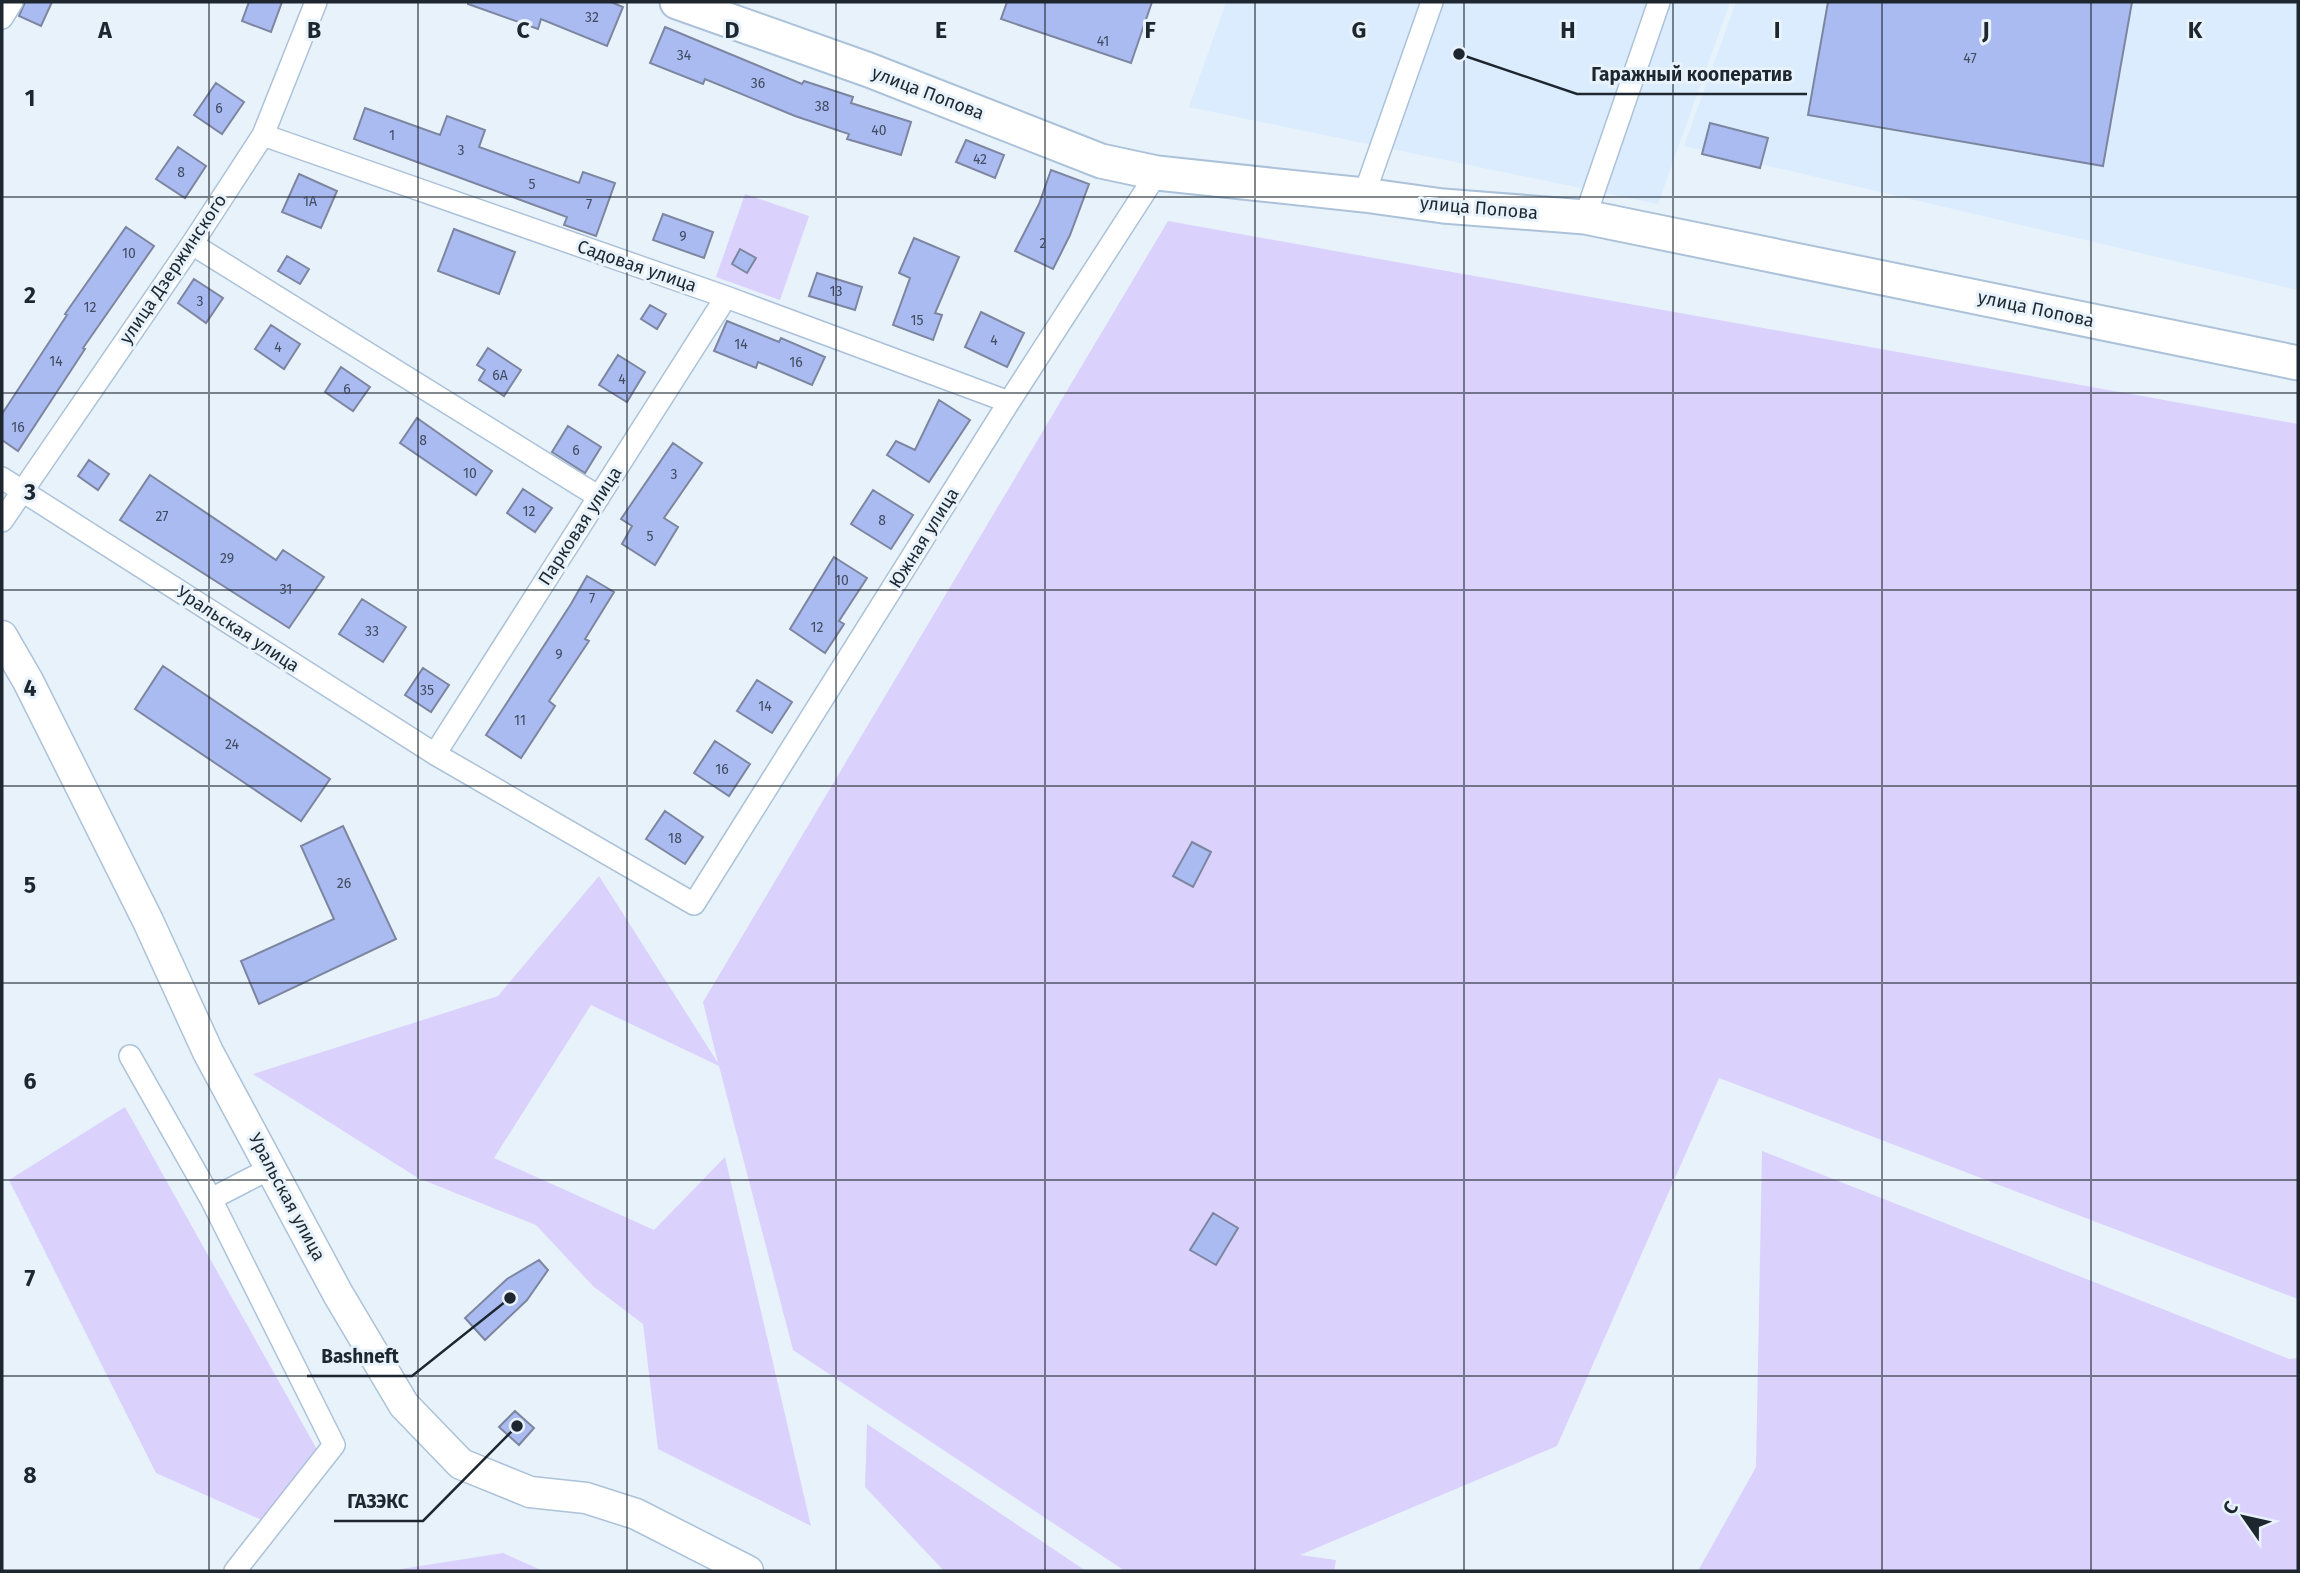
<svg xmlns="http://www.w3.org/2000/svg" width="2300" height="1573" viewBox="0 0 2300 1573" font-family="'Fira Sans',sans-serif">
<rect width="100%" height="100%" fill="#e8f2fb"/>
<path fill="#daecfe" d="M 1226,2 L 1730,2 L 1658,204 L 1189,107 Z
M 1736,2 L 2298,2 L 2298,290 L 1684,146 Z"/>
<path fill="#dbd1fd" d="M 745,194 L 809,216 L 780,300 L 716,277 Z
M 1168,221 L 2298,424 L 2298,1299 L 1719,1078 L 1557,1446 L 1300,1555 L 1336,1560 L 1334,1571 L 1125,1571 L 793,1350 L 719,1066 L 591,1005 L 494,1158 L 654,1230 L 725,1157 L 811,1526 L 658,1449 L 643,1324 L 593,1286 L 536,1225 L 418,1178 L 253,1074 L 498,996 L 599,876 L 718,1063 L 703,1002 Z
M 125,1107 L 324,1462 L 264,1521 L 156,1473 L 9,1180 Z
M 1762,1151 L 2289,1359 L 2298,1358 L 2298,1571 L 1698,1571 L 1756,1467 Z
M 867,1424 L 1086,1571 L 944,1571 L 865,1487 Z
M 503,1553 L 543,1571 L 399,1571 L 401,1569 Z"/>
<path fill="#aabbf1" stroke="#7d86a0" stroke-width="2" d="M 25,2 L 52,2 L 41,26 L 19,16 Z
M 249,2 L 282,2 L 271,32 L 242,21 Z
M 468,2 L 611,2 L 623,7 L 607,46 L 541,19 L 538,29 L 468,4 Z
M 1007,2 L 1152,2 L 1131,63 L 1001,19 Z
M 1828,2 L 2132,2 L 2103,166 L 1808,115 Z
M 665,27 L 802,84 L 804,81 L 853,97 L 851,103 L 911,122 L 901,155 L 847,139 L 849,134 L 795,116 L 705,79 L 703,84 L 650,63 Z
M 216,83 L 244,102 L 222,134 L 194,115 Z
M 365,108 L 440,135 L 447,116 L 485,130 L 479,147 L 579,183 L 583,172 L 615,183 L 596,236 L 564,225 L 567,217 L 354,139 Z
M 1710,123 L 1768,138 L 1760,168 L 1702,154 Z
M 966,140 L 1004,155 L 995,178 L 956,162 Z
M 178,147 L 206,166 L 185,198 L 156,179 Z
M 1051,170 L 1089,184 L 1070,235 L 1053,269 L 1015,251 L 1039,204 Z
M 299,174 L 337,191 L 321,228 L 282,212 Z
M 663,214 L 713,232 L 704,258 L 653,240 Z
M 126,227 L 154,246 L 83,348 L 85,349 L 18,451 L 2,440 L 2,414 L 67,315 L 65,314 Z
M 454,229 L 515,252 L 499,294 L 438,271 Z
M 914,238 L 959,257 L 935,313 L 942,315 L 933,340 L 893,325 L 910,278 L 899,273 Z
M 740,249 L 756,258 L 747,273 L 732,264 Z
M 287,256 L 309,269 L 300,284 L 278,271 Z
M 817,273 L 862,287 L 855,310 L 809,296 Z
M 194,279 L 223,298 L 206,323 L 178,303 Z
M 650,305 L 666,314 L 657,329 L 641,319 Z
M 981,312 L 1024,333 L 1007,367 L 965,347 Z
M 727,321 L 779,342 L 781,338 L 825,357 L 812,385 L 758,362 L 756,368 L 714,351 Z
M 271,325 L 300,344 L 284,369 L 255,349 Z
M 488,348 L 521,370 L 504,396 L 479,380 L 485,370 L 477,365 Z
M 618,355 L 645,372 L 627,402 L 599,385 Z
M 341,367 L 370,387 L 353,411 L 325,392 Z
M 939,400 L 970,420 L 929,482 L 887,455 L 896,441 L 915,450 Z
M 417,418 L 492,471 L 476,495 L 400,443 Z
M 568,426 L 601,447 L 585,473 L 552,452 Z
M 673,443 L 702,463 L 664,518 L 678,527 L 655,565 L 622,544 L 632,526 L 621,519 Z
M 89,460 L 109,474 L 98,490 L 78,476 Z
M 150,475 L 276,560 L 283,550 L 324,577 L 289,628 L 120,520 Z
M 523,489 L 552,508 L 535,532 L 507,513 Z
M 873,490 L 913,515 L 891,549 L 851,524 Z
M 834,557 L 867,578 L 839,621 L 844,624 L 825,653 L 790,629 Z
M 587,576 L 614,592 L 585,639 L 589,641 L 549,701 L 555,706 L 521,758 L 486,735 L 571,604 Z
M 362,599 L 406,627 L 383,662 L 339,634 Z
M 163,666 L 330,779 L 301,821 L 135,709 Z
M 423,668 L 449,685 L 431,712 L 405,695 Z
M 757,680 L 792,702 L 772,733 L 737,711 Z
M 715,741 L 750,764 L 729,796 L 694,773 Z
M 665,811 L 703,837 L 685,864 L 646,839 Z
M 343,826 L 396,939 L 259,1004 L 241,961 L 334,919 L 301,846 Z
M 1192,842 L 1211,852 L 1193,887 L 1173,876 Z
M 1213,1213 L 1238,1228 L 1216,1265 L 1190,1250 Z
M 539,1260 L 548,1270 L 527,1300 L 485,1340 L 465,1318 L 507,1279 Z
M 515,1411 L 534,1428 L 519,1445 L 499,1427 Z"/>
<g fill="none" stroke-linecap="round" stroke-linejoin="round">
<g stroke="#abc2d9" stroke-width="24">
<path id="street" d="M 2,18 L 12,2
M 263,135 L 726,297 L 1009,402
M 1364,195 L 1432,2
M 1585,217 L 1659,2
M 192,244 L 599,497
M 2,478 L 435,754 L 694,904 L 1009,402 L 1157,173
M 2,521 L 192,244 L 263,135 L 316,2
M 435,754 L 726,297
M 130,1056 L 211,1199 L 271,1168
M 211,1199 L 334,1445 L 235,1571"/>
</g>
<g stroke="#abc2d9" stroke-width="33">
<path id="secondary" d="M 2,636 L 28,681 L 148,921 L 208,1052 L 338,1294 L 404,1405 L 461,1464 L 530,1492 L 586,1498 L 636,1514 L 748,1571"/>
</g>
<g stroke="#abc2d9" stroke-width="37">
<path id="primary" d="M 677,2 L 869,70 L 1101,161 L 1157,173 L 1364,195 L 1443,206 L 1585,217 L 2298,363"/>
</g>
<use href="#street" stroke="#fff" stroke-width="21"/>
<use href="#secondary" stroke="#fff" stroke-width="30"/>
<use href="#primary" stroke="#fff" stroke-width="33"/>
</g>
<path fill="none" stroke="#1e2730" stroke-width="2" stroke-opacity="0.55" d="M 209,2 L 209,1571M 418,2 L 418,1571M 627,2 L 627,1571M 836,2 L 836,1571M 1045,2 L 1045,1571M 1255,2 L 1255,1571M 1464,2 L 1464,1571M 1673,2 L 1673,1571M 1882,2 L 1882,1571M 2091,2 L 2091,1571M 2,197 L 2298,197M 2,393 L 2298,393M 2,590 L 2298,590M 2,786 L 2298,786M 2,983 L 2298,983M 2,1180 L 2298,1180M 2,1376 L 2298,1376"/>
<g text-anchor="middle" stroke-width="6" stroke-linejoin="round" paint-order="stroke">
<g font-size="14" fill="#414c60">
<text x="592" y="22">32</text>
<text x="1103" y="46">41</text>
<text x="684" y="60">34</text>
<text x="1970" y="63">47</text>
<text x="758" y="88">36</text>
<text x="822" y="111">38</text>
<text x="219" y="113">6</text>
<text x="879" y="135">40</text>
<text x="392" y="140">1</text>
<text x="461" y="155">3</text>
<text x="980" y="164">42</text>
<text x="181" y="177">8</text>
<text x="532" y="189">5</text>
<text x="310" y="206">1А</text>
<text x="589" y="209">7</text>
<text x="683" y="241">9</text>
<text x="1043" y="248">2</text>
<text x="129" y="258">10</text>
<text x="836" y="296">13</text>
<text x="200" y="306">3</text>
<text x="90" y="312">12</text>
<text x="917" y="325">15</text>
<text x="994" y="345">4</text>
<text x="741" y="349">14</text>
<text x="278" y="352">4</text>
<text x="56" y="366">14</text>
<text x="796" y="367">16</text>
<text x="500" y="380">6А</text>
<text x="622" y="384">4</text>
<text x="347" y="394">6</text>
<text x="18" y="432">16</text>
<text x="423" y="445">8</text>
<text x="576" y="455">6</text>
<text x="470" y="478">10</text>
<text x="674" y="479">3</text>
<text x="529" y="516">12</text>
<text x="162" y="521">27</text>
<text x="882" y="525">8</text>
<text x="650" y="541">5</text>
<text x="227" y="563">29</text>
<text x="842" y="585">10</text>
<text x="286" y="594">31</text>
<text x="592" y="603">7</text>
<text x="817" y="632">12</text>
<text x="372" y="636">33</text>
<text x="559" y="659">9</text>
<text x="427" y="695">35</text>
<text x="765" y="711">14</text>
<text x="520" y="725">11</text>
<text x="232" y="749">24</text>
<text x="722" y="774">16</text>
<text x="675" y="843">18</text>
<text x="344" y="888">26</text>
</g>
<g font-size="18" fill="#1e2730" stroke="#e8f2fb">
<text transform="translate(928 93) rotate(21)" y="6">улица Попова</text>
<text transform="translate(1479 208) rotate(5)" y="6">улица Попова</text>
<text transform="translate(637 266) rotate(19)" y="6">Садовая улица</text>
<text transform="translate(173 269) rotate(-56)" y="6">улица Дзержинского</text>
<text transform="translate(2036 309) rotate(12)" y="6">улица Попова</text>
<text transform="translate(580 526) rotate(-57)" y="6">Парковая улица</text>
<text transform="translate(924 538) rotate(-58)" y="6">Южная улица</text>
<text transform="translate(238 629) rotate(33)" y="6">Уральская улица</text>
<text transform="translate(287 1197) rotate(62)" y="6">Уральская улица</text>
</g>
</g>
<g font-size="23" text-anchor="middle" font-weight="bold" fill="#1e2730" stroke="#e8f2fb" stroke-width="6" stroke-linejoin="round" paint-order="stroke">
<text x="105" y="38">A</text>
<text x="314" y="38">B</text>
<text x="523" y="38">C</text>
<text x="732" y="38">D</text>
<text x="941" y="38">E</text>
<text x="1150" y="38">F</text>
<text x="1359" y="38">G</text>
<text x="1568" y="38">H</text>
<text x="1777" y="38">I</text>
<text x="1986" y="38">J</text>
<text x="2195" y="38">K</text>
<text x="30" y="106">1</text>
<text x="30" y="303">2</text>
<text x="30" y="500">3</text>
<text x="30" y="696">4</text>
<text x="30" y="893">5</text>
<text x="30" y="1089">6</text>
<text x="30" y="1286">7</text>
<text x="30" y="1483">8</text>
</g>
<path fill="none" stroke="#1e2730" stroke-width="2.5" d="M1459 54L1577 94H1807M510 1298L412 1376H307M517 1426L423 1521H334"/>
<g fill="#1e2730" stroke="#e8f2fb" stroke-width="2.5">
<circle cx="1459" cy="54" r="7"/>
<circle cx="510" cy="1298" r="7"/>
<circle cx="517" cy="1426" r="7"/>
</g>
<g font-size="19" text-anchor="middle" font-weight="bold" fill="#1e2730" stroke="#e8f2fb" stroke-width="6" stroke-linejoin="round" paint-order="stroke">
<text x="1692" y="81">Гаражный кооператив</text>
<text x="360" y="1363">Bashneft</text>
<text x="378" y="1508">ГАЗЭКС</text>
</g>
<rect width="2300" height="1573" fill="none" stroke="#1e2730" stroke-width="7"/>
<g transform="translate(2244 1517) rotate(304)" stroke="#e8f2fb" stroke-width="5" paint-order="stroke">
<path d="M0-5L12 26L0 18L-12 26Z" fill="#1e2730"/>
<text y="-10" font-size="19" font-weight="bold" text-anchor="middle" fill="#1e2730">С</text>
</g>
</svg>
